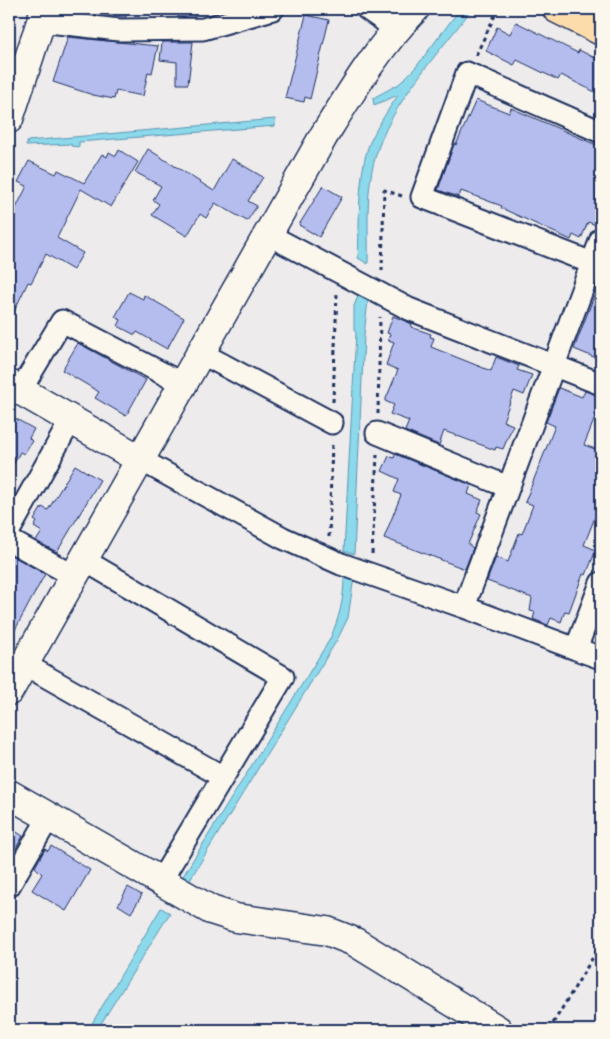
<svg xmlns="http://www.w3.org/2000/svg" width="610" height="1039" viewBox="0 0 610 1039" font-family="Caveat,sans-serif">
<rect width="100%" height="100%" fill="#edebec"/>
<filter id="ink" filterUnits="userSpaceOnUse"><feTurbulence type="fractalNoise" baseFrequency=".02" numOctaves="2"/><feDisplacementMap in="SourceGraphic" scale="10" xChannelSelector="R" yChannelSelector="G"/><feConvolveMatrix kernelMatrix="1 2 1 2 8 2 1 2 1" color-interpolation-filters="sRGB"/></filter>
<g filter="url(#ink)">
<path fill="#8bd9ea" stroke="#5e95b2" d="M 460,9 L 472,9 C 439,53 390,104 375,158 C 365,191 369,230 368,264 L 358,258 C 360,224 357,174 370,142 C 378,125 388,110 398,95 L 374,105 L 373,98 L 399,84 L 416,67 Z
M 275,119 L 275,126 L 79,142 L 79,147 L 71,146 L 71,144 L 26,146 L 28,141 Z
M 358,296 L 368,300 L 364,335 L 354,554 L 344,551 L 356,333 L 354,330 L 354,306 Z
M 344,577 L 354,577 L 348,618 L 337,640 L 189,881 L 183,876 L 330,639 C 339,618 344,600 344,577 Z
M 161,908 L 170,913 L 97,1030 L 88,1030 Z"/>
<path fill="#b5bdee" stroke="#1b2f5e" d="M 109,9 L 126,9 L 126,17 L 109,16 Z
M 178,9 L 195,9 L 195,17 L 178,17 Z
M 306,15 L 329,20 L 310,99 L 305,97 L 304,102 L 285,98 Z
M 516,22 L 578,53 L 579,50 L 601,61 L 601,95 L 561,75 L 558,80 L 517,60 L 514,65 L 486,51 L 497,27 L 510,34 Z
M 68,37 L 158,46 L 152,73 L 148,72 L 143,96 L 116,91 L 114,99 L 93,95 L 53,82 Z
M 162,42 L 193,42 L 188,84 L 177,84 L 177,62 L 160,60 Z
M 476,100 L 509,113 L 511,108 L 601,147 L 601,227 L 588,222 L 581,239 L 573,235 L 571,240 L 501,208 L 502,206 L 461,191 L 459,197 L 438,190 L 454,144 L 456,145 Z
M 148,149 L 214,191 L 232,159 L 263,177 L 248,201 L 257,206 L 247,221 L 215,203 L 206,218 L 200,214 L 187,236 L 152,215 L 159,204 L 153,200 L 161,186 L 135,172 Z
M 119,150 L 138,162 L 111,207 L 81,189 L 57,238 L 83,253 L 73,270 L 46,254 L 31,283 L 28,282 L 9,322 L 9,222 L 27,186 L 18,182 L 29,161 L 56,174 L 58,170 L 84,183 L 102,154 L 107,157 L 109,152 L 116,156 Z
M 323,186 L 342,197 L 319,237 L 299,225 Z
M 600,280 L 601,280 L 601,360 L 574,349 Z
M 129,292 L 143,299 L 144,295 L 184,318 L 167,349 L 137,332 L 135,335 L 118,326 L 121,320 L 115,317 Z
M 393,316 L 412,324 L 411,327 L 431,334 L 430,337 L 434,338 L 431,347 L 491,371 L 496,357 L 519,366 L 517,370 L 532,375 L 524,395 L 514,391 L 503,421 L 513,425 L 503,449 L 496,447 L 495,450 L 444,431 L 439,445 L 405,431 L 409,421 L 390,414 L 394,405 L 385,401 L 398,370 L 386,365 L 394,342 L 388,340 L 390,334 L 387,333 Z
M 78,343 L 146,380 L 126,416 L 95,398 L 99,392 L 62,370 Z
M 559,388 L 582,397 L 585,391 L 601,396 L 601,403 L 584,445 L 601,451 L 601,502 L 584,545 L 596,550 L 586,575 L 583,574 L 569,612 L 565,611 L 561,622 L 551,618 L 548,625 L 533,619 L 535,612 L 530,611 L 532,598 L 487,581 L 496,557 L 508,562 L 519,533 L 522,534 L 533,505 L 525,502 L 555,426 L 546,422 Z
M 9,415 L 34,429 L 29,438 L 32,441 L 24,454 L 20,452 L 9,473 Z
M 395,454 L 471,485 L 468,494 L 482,500 L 477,512 L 481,514 L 468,544 L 473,548 L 465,569 L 384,538 L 401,495 L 394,492 L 399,479 L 382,471 L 389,456 L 394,458 Z
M 75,465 L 100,480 L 57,552 L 36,541 L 42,532 L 34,527 L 37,522 L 34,520 L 42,507 L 48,510 Z
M 9,554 L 45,574 L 9,641 Z
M 9,827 L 23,836 L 13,853 L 9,850 Z
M 51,846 L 90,870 L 66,911 L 32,890 L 42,874 L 35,867 L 45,849 L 48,851 Z
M 128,887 L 142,895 L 131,913 L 118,905 Z"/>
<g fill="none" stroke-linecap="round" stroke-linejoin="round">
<g stroke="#1b2f5e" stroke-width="25">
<path id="street" d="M 367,9 L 396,29
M 40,21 L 119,30 L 203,29 L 273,9
M 601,132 L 467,73 L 422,197 L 592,263 L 601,239
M 269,235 L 409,309 L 601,384
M 201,353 L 332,423
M 20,391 L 62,321 L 183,384
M 377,433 L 508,487
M 141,460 L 283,538 L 341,564 L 464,607
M 9,531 L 71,420
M 9,540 L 74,576
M 601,583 L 576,649 L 601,658
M 576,649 L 464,607 L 592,263
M 24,664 L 223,777 L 283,677 L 84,560
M 160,882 L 223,777
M 9,886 L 49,817"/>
</g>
<g stroke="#1b2f5e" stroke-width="31">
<path id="secondary" d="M 9,119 L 45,9
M 9,384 L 141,460
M 9,691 L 323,137 C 351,92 378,47 415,9
M 9,794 L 211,910 L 236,918 L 327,931 L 355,942 L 498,1030"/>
</g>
<g stroke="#1b2f5e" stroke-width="31">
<path id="primary" d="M 557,9 L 601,31"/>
</g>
<path stroke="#1b2f5e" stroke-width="3" stroke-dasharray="4 4" stroke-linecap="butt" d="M 476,55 L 498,9
M 382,271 L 384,190 L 402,196
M 333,402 L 337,293
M 378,414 L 380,317
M 329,537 L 332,443
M 372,554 L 377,455
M 549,1030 L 601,944"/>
<use href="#street" stroke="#fbf7ec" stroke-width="21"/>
<use href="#secondary" stroke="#fbf7ec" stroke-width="28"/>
<use href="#primary" stroke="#fddcac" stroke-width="28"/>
</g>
</g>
<rect width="610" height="1039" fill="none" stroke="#fbf7ec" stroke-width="30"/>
<rect x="15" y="15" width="580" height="1009" fill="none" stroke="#1b2f5e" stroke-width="2" filter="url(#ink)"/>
</svg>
